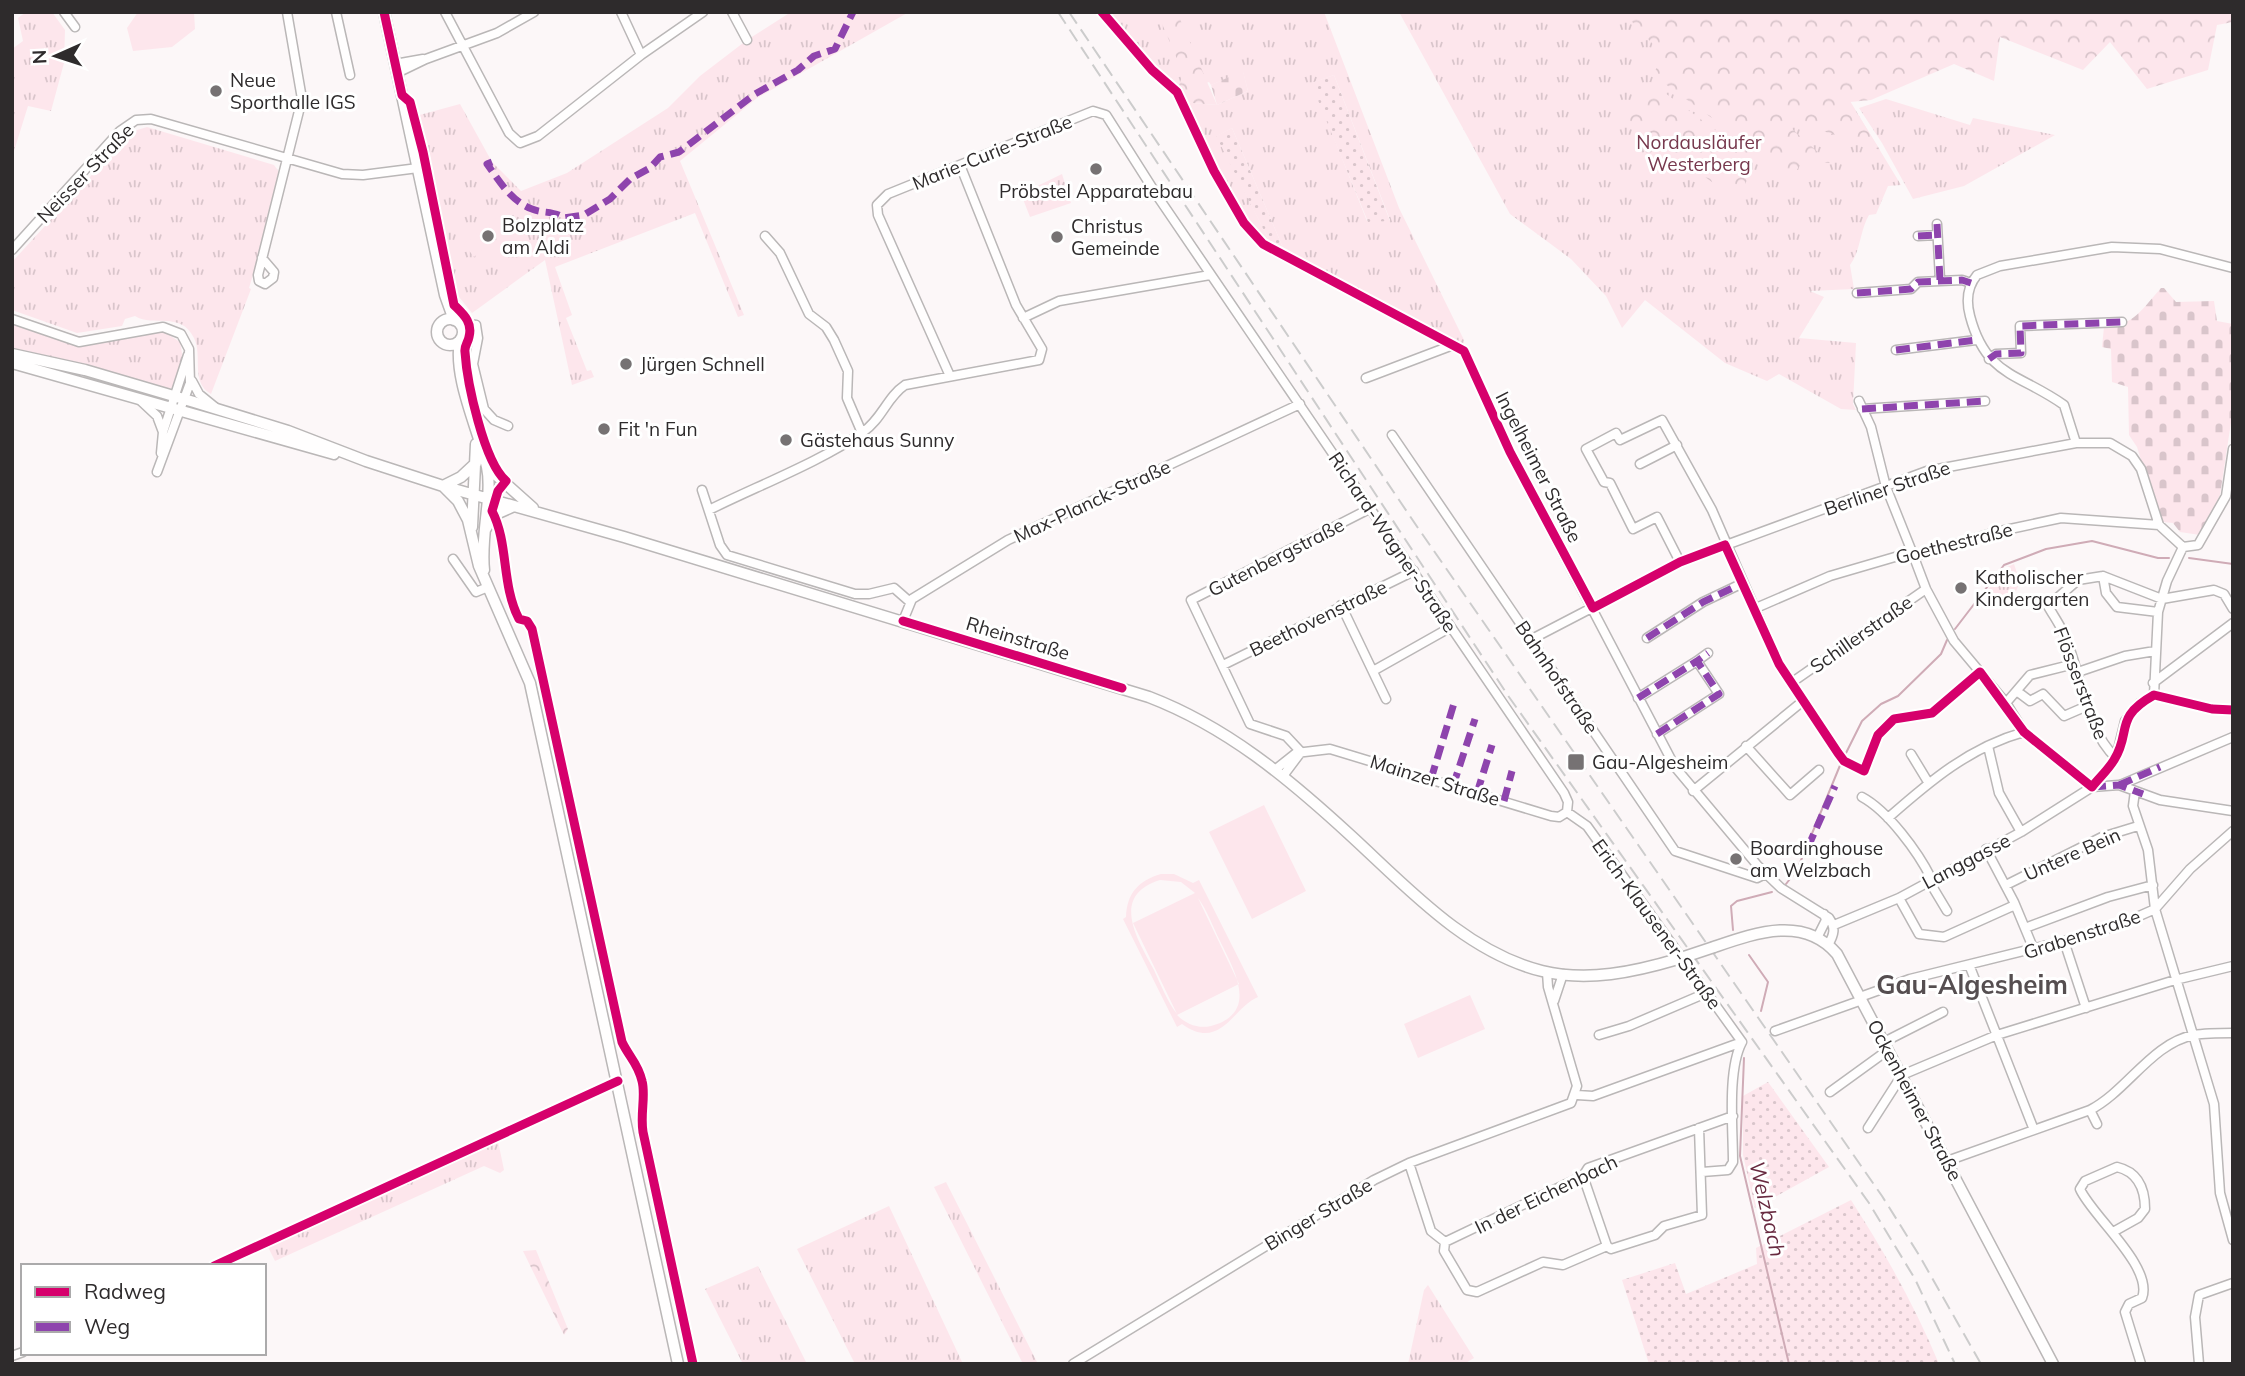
<svg xmlns="http://www.w3.org/2000/svg" width="2245" height="1376" viewBox="0 0 2245 1376" font-family="Mulish,sans-serif">
<defs>
<pattern id="grass-tufts" width="24" height="20" patternUnits="userSpaceOnUse" patternTransform="scale(1.75)"><rect width="24" height="20" fill="#fde6ec"/><path d="M3 7l-1-3M5 7V3M7 7l1-3M15 17l-1-3M17 17v-4M19 17l1-3" fill="none" stroke="#d9c5cb"/></pattern>
<pattern id="forest-crowns" width="20" height="18" patternUnits="userSpaceOnUse" patternTransform="scale(1.75)"><rect width="20" height="18" fill="#fde6ec"/><path d="M2 6a3 3 0 1 1 6 0M12 15a3 3 0 1 1 6 0" fill="none" stroke="#d9c5cb"/></pattern>
<pattern id="cemetery-stones" width="16" height="16" patternUnits="userSpaceOnUse" patternTransform="scale(1.75)"><rect width="16" height="16" fill="#fde6ec"/><path d="M2 7V4a2 2 0 0 1 4 0v3zM10 15v-3a2 2 0 0 1 4 0v3z" fill="#d9c5cb"/></pattern>
<pattern id="garden-dots" width="8" height="8" patternUnits="userSpaceOnUse" patternTransform="scale(1.75)"><rect width="8" height="8" fill="#fde6ec"/><path d="M2 2h.1M6 6h.1" fill="none" stroke="#d9c5cb" stroke-width="1.8" stroke-linecap="round"/></pattern>
</defs>
<rect width="100%" height="100%" fill="#fcf7f8"/>
<path fill="url(#grass-tufts)" fill-rule="evenodd" d="M 26,12 L 52,12 L 65,30 L 64,63 L 51,111 L 28,106 L 14,151 L 12,49 L 23,41 L 18,18 Z
M 791,12 L 909,12 L 757,98 L 680,161 L 744,315 L 738,317 L 695,213 L 555,267 L 572,315 L 566,318 L 587,371 L 591,370 L 594,377 L 572,385 L 545,260 L 472,313 L 455,292 L 451,260 L 443,245 L 430,176 L 434,175 L 434,170 L 429,170 L 416,116 L 460,104 L 492,162 L 521,191 L 567,173 L 668,108 L 700,76 L 747,40 Z
M 1102,12 L 1324,12 L 1399,208 L 1464,340 L 1464,351 L 1287,257 L 1232,128 L 1217,136 L 1274,250 C 1220,221 1214,147 1181,102 L 1217,105 L 1248,91 L 1243,72 L 1211,85 L 1209,82 L 1177,92 L 1152,70 ZM 1334,75 L 1390,220 L 1389,221 L 1367,221 L 1312,83 Z
M 1399,12 L 1788,12 L 1847,96 L 1901,185 L 1888,186 L 1876,214 L 1869,215 C 1860,230 1861,250 1850,265 L 1854,289 L 1810,291 L 1824,297 L 1799,338 L 1856,343 L 1853,404 L 1856,410 L 1841,409 L 1779,374 L 1767,381 L 1725,363 L 1645,300 L 1622,328 L 1606,296 L 1571,259 L 1510,214 Z
M 1886,99 L 1970,125 L 1973,118 L 2055,135 L 1964,186 L 1913,199 L 1882,143 L 1859,108 Z
M 147,127 L 274,165 L 279,172 L 268,225 L 249,288 L 251,289 L 211,394 C 190,382 203,356 194,338 C 180,310 154,328 135,316 L 125,319 L 122,326 L 77,333 L 12,310 L 12,262 L 131,132 Z
M 1062,174 L 1071,203 L 1030,217 L 1021,194 Z
M 12,324 L 64,342 L 87,346 L 163,331 L 180,342 L 183,359 L 175,387 L 165,389 L 84,364 L 12,348 Z
M 2014,564 L 2020,582 L 2013,598 L 1999,604 L 1987,591 L 2005,568 Z
M 494,1141 L 498,1141 L 504,1170 L 500,1173 L 484,1166 L 275,1261 L 267,1245 Z
M 946,1182 L 1038,1364 L 1023,1364 L 934,1187 Z
M 889,1206 L 963,1364 L 964,1364 L 855,1364 L 797,1249 Z
M 758,1266 L 807,1364 L 743,1364 L 705,1289 Z
M 1428,1285 L 1474,1358 L 1464,1364 L 1408,1364 L 1424,1290 Z"/>
<path fill="url(#forest-crowns)" d="M 1157,12 L 1177,12 L 1217,105 L 1181,102 L 1177,92 L 1183,73 Z
M 1623,12 L 2233,12 L 2233,22 L 2217,25 L 2208,70 L 2147,89 L 2110,42 L 2083,70 L 2000,37 L 1994,81 L 1954,64 L 1871,100 L 1850,102 L 1880,150 L 1814,128 L 1789,115 L 1790,127 L 1830,163 L 1801,163 L 1795,173 L 1745,155 L 1735,138 L 1716,121 L 1653,75 L 1663,55 Z
M 1650,82 L 1729,140 L 1750,171 L 1739,202 L 1628,120 Z
M 536,1250 L 568,1329 L 564,1335 L 523,1251 Z"/>
<path fill="url(#cemetery-stones)" d="M 1243,71 L 1248,91 L 1217,105 L 1211,85 Z
M 2161,288 L 2164,288 L 2176,302 L 2214,301 L 2217,321 L 2233,324 L 2233,409 L 2220,495 L 2200,535 L 2180,532 L 2173,523 L 2162,522 L 2158,516 L 2137,447 L 2129,435 L 2128,387 L 2112,382 L 2111,349 L 2102,347 L 2104,327 C 2134,326 2142,309 2161,288 Z"/>
<path fill="url(#garden-dots)" d="M 1334,75 L 1390,221 L 1368,222 L 1311,83 Z
M 1232,128 L 1287,257 L 1274,250 L 1216,136 Z
M 1768,1082 L 1829,1167 L 1755,1208 L 1743,1155 L 1743,1096 Z
M 1851,1200 C 1885,1253 1915,1306 1939,1364 L 1649,1364 L 1622,1280 L 1675,1263 L 1686,1294 L 1757,1264 L 1756,1248 Z"/>
<path fill="#fde6ec" fill-rule="evenodd" d="M 138,12 L 194,12 L 195,29 L 172,47 L 133,51 L 127,28 Z
M 502,214 L 511,227 L 474,257 L 464,244 Z
M 1264,805 L 1306,891 L 1252,919 L 1209,832 Z
M 1161,874 L 1174,874 L 1193,883 L 1199,880 L 1258,997 C 1233,1007 1221,1052 1182,1024 L 1177,1027 L 1123,919 L 1126,917 C 1127,893 1138,881 1161,874 ZM 1160,880 L 1181,882 L 1195,893 L 1133,923 L 1177,1014 C 1167,1001 1161,985 1154,970 C 1138,940 1109,896 1160,880 ZM 1198,898 C 1207,910 1213,927 1220,941 C 1234,970 1260,1013 1211,1026 C 1198,1029 1186,1024 1177,1015 L 1239,984 Z
M 1470,995 L 1485,1029 L 1418,1058 L 1404,1024 Z"/>
<g fill="none" stroke-linecap="round" stroke-linejoin="round">
<path stroke="#cfabb6" stroke-width="2" d="M 2189,558 L 2233,564
M 1955,629 L 2004,565 L 2046,549 L 2092,541 L 2158,558 L 2169,558
M 1786,884 L 1797,870 L 1841,763 L 1862,721 L 1881,704 L 1898,696 L 1941,654 L 1947,640
M 1733,930 L 1731,906 L 1737,901 L 1772,892
M 1749,955 L 1768,982 L 1761,1011
M 1744,1058 L 1740,1156 L 1789,1364"/>
<g stroke="#bab7b7" stroke-width="11">
<path id="minor" d="M 64,12 L 75,27
M 336,12 L 350,75
M 445,12 L 509,133 L 520,143 L 538,136 L 641,55 L 703,12
M 621,12 L 641,55
M 732,12 L 747,40
M 395,64 L 423,59
M 397,73 L 426,59 L 497,33 L 534,12
M 1937,224 L 1940,280
M 765,236 L 780,253 L 809,314 L 826,327 L 834,340 L 848,371 L 847,398 L 862,433
M 1918,236 L 1937,235
M 12,250 L 120,131 L 136,120 L 151,119 L 342,174 L 363,175 L 418,168
M 262,258 L 274,272 L 273,278 L 265,284 L 259,281 L 258,275 L 302,99 L 287,12
M 1857,293 L 1911,289 L 1918,282 L 1962,280 L 1971,283
M 1023,318 L 1059,301 L 1210,275
M 12,319 L 79,342 L 163,327 L 181,334 L 189,349 L 190,383 L 157,472
M 460,323 L 476,325
M 476,325 L 478,338 L 473,364 L 484,409 L 494,420 L 508,426
M 463,332 L 476,325
M 1896,350 L 1976,340
M 1989,359 L 1996,354 L 2021,353 L 2020,326 L 2122,322
M 950,376 L 878,215 L 877,205 L 888,194 L 1093,111 L 1106,115 L 1158,197 L 1564,793 L 1568,802 L 1567,812
M 1366,378 L 1453,345 L 1464,351 L 1510,452 L 1675,767 L 1758,866 L 1781,888 L 1829,918 C 1836,928 1834,935 1828,945
M 192,381 L 199,394 L 215,407
M 141,401 L 157,416 L 163,432
M 1859,401 L 1871,427 L 1886,487 L 1912,552 L 1926,589 L 1954,641 L 2006,703 L 2024,732 L 2092,787
M 1862,409 L 1985,401
M 1392,435 L 1675,851 L 1757,878 L 1765,874
M 2076,443 L 2064,405 C 2019,373 1986,377 1970,316 C 1966,301 1967,287 1977,275 L 2000,266 L 2112,247 L 2160,249 L 2233,268
M 161,453 L 163,432 L 188,355
M 1640,464 L 1677,445
M 702,490 L 720,545 L 727,555 L 855,594 L 869,594 L 894,588 L 910,602
M 709,510 C 755,487 822,461 863,432 C 882,419 887,397 905,385 L 1039,360 L 1042,349 L 1016,305 L 960,165
M 2183,547 L 2198,545 L 2226,496 L 2233,449
M 453,559 L 476,592 L 488,587
M 1680,562 L 1657,517 L 1633,529 L 1610,483 L 1604,482 L 1586,449 L 1616,433 L 1620,440 L 1662,420 L 1712,510 L 1779,664 L 1838,753
M 2103,576 L 2106,593 L 2117,607 L 2158,612
M 1341,605 L 1386,699
M 1756,608 L 1830,576 L 1912,552 L 1922,554 L 1996,532 L 2061,518 L 2159,525
M 903,621 L 912,599 L 1008,540 L 1300,404
M 1647,638 L 1703,602 L 1743,583
M 1530,640 L 1680,562 L 1927,471 L 2076,443 L 2110,443 L 2132,456 L 2141,469 L 2159,525 L 2183,547
M 1223,665 L 1414,571
M 1373,671 L 1451,627
M 2078,672 L 2125,656 L 2155,651
M 1791,683 L 1926,589
M 2153,683 L 2233,623
M 2018,692 L 2030,701 L 2043,694 L 2064,716 L 2087,706
M 2154,695 L 2158,612 L 2167,581 L 2183,547
M 2154,695 L 2212,709 L 2233,710
M 1638,698 L 1697,661
M 2006,703 L 2030,675 L 2074,664
M 1657,734 L 1719,694 L 1697,661 L 1708,653
M 1746,746 L 1790,795 L 1819,770
M 1988,746 L 1999,793 L 2021,832
M 1301,752 L 1286,736 L 1250,724 L 1191,600 L 1371,508
M 1911,754 L 1928,782
M 2116,758 C 2084,728 2082,673 2064,634 C 2060,625 2053,615 2048,606 L 2078,580 L 2103,576 L 2162,599 L 2214,590 L 2224,594 L 2233,609
M 1276,769 L 1296,753 L 1330,749 L 1551,816 L 1559,817 L 1567,812
M 1283,776 L 1301,752
M 2120,785 L 2233,737
M 2092,787 L 2119,785 L 2160,800 L 2233,811
M 1693,791 L 1803,701
M 2135,791 L 2133,806 L 2148,850 L 2155,909 L 2214,1104 L 2220,1193 L 2233,1240
M 1862,797 C 1888,811 1918,852 1931,878
M 1567,812 L 1587,826 L 1742,1042
M 1888,818 C 1930,781 1970,747 2024,732
M 1986,849 L 2014,902 L 2034,950
M 1929,881 L 1947,911
M 2006,885 L 2102,837 L 2138,826
M 1899,898 L 1919,934 L 1944,937 L 2015,905
M 1834,925 L 1899,898 L 2021,832 L 2092,787 L 2116,758 L 2125,721 L 2140,703 L 2154,695
M 2025,928 L 2108,897 L 2153,885
M 1817,938 L 1826,920 L 1824,914
M 2064,941 L 2086,1008
M 1970,967 L 2034,1130
M 1860,997 L 1910,979 L 2064,941 L 2119,925 L 2155,909 L 2190,869 L 2233,831
M 1554,1001 L 1563,974
M 1775,1031 L 1862,1000
M 1599,1035 L 1629,1026 L 1706,993
M 1884,1042 L 1943,1012
M 1830,1092 L 1888,1050
M 1577,1095 L 1593,1096 L 1742,1042
M 2090,1110 L 2097,1124
M 1868,1128 L 1902,1075 L 1997,1035 L 2175,980 L 2233,966
M 1947,1161 L 2090,1110 C 2127,1091 2152,1043 2194,1035 C 2206,1033 2220,1033 2233,1033
M 1409,1163 L 1431,1231 L 1445,1242 L 1583,1176 L 1588,1168 L 1733,1116
M 1702,1172 L 1728,1170 L 1733,1162 C 1733,1129 1727,1070 1742,1042
M 1583,1176 L 1607,1246
M 2113,1232 L 2138,1218 L 2145,1209 C 2145,1189 2138,1172 2117,1167 L 2085,1181 L 2080,1189 C 2091,1215 2154,1267 2142,1298 L 2129,1304 L 2125,1312 L 2141,1364
M 1445,1242 L 1444,1251 L 1467,1290 L 1477,1292 L 1543,1262 L 1563,1265 L 1607,1246
M 1607,1246 L 1611,1249 L 1655,1235 L 1664,1226 L 1702,1215 L 1699,1128
M 214,1266 L 618,1081
M 12,1356 L 23,1352
M 1073,1364 L 1374,1180 L 1409,1163 L 1571,1103 L 1577,1086 L 1548,987 L 1547,972
M 2199,1364 L 2195,1317 L 2199,1295 L 2233,1283"/>
</g>
<g stroke="#bab7b7" stroke-width="13">
<path id="major" d="M 384,12 L 445,295 L 454,320
M437 332a13 13 0 1 1 26 0a13 13 0 1 1-26 0Z
M 460,340 C 453,379 479,430 487,467 C 493,495 480,536 484,570
M 12,354 L 85,370 L 194,402 L 288,431 L 366,461 L 443,486 L 624,537 L 1149,697 C 1227,727 1288,778 1349,834 C 1406,886 1465,952 1542,971 C 1588,982 1634,972 1678,959
M 12,363 L 334,454
M 488,468 L 533,508
M 443,486 L 458,501 L 468,520 L 479,566 L 530,683 L 678,1364
M 443,486 L 461,477 L 476,463
M 472,527 L 476,444
M 485,530 L 494,515 L 514,506
M 1714,947 C 1755,933 1804,915 1837,954 L 2053,1364"/>
</g>
<use href="#minor" stroke="#fffefe" stroke-width="8"/>
<use href="#major" stroke="#fffefe" stroke-width="10"/>
<path stroke="#ccc" stroke-width="2" stroke-dasharray="14 7" stroke-linecap="butt" d="M 1058,12 L 1509,697 L 1869,1203 L 1915,1279 L 1955,1364
M 1069,12 L 1418,528 L 1882,1196 L 1919,1255 L 1981,1364"/>
<g stroke="#bab7b7" stroke-width="13" stroke-linecap="butt">
<path id="major-bridge" d="M 1678,959 L 1714,947"/>
</g>
<use href="#major-bridge" stroke="#fffefe" stroke-width="10"/>
<path stroke="#8e44ad" stroke-width="7" stroke-dasharray="14 7" stroke-linecap="butt" d="M 492,162 L 487,164 C 500,182 511,201 532,209 C 544,214 552,210 564,218 L 584,215 L 610,199 L 630,179 L 650,168 L 660,157 L 679,152 L 755,94 L 798,70 L 814,56 L 835,49 L 853,12
M 1937,224 L 1940,280
M 1918,236 L 1937,235
M 1857,293 L 1911,289 L 1918,282 L 1962,280 L 1971,283
M 1896,350 L 1976,340
M 1989,359 L 1996,354 L 2021,353 L 2020,326 L 2122,322
M 1862,409 L 1985,401
M 1647,638 L 1703,602 L 1743,583
M 1638,698 L 1697,661
M 1657,734 L 1719,694 L 1697,661 L 1708,653
M 1431,779 L 1455,700
M 2119,785 L 2160,767
M 1453,786 L 1475,719
M 2092,787 L 2119,785 L 2143,794
M 1477,793 L 1492,745
M 1504,801 L 1512,771
M 1808,847 L 1835,786"/>
<g stroke="#fff" stroke-width="13">
<path id="cycleway" d="M 384,12 L 402,95 L 410,102 L 423,152 L 454,305 C 463,314 473,322 469,337 C 468,343 464,346 465,352 C 467,383 484,462 506,481 L 498,491 L 492,511 C 509,544 501,584 519,619 L 527,621 L 532,629 L 622,1042 C 629,1057 638,1063 642,1081 C 646,1095 640,1114 643,1132 L 693,1364
M 1102,12 L 1152,70 L 1177,92 L 1214,171 L 1244,223 L 1263,244 L 1464,351 L 1510,452 L 1593,608 L 1680,562 L 1725,545 L 1779,664 L 1838,753 L 1844,761 L 1864,771 L 1878,735 L 1894,719 L 1932,713 L 1980,672 L 2024,732 L 2092,787 C 2099,778 2108,770 2114,760 C 2132,732 2113,718 2154,695 L 2212,709 L 2233,710
M 903,621 L 1122,688
M 214,1266 L 618,1081"/>
</g>
<use href="#cycleway" stroke="#d6006c" stroke-width="9"/>
</g>
<g fill="#767273" stroke="#fff" stroke-width="2.5">
<circle cx="216" cy="91" r="7"/>
<circle cx="1096" cy="169" r="7"/>
<circle cx="488" cy="236" r="7"/>
<circle cx="1057" cy="237" r="7"/>
<circle cx="626" cy="364" r="7"/>
<circle cx="604" cy="429" r="7"/>
<circle cx="786" cy="440" r="7"/>
<circle cx="1961" cy="588" r="7"/>
<rect x="1567" y="753" width="18" height="18" rx="3.5"/>
<circle cx="1736" cy="859" r="7"/>
</g>
<g text-anchor="middle" stroke-width="6" stroke-linejoin="round" paint-order="stroke">
<g font-size="19" fill="#2e2b2c" stroke="#fff" text-anchor="start">
<text x="230" y="87">Neue<tspan x="230" dy="22">Sporthalle IGS</tspan></text>
<text x="1096" y="198" text-anchor="middle">Pröbstel Apparatebau</text>
<text x="502" y="232">Bolzplatz<tspan x="502" dy="22">am Aldi</tspan></text>
<text x="1071" y="233">Christus<tspan x="1071" dy="22">Gemeinde</tspan></text>
<text x="640" y="371">Jürgen Schnell</text>
<text x="618" y="436">Fit 'n Fun</text>
<text x="800" y="447">Gästehaus Sunny</text>
<text x="1975" y="584">Katholischer<tspan x="1975" dy="22">Kindergarten</tspan></text>
<text x="1592" y="769">Gau-Algesheim</text>
<text x="1750" y="855">Boardinghouse<tspan x="1750" dy="22">am Welzbach</tspan></text>
</g>
<g font-size="19" fill="#77384d" stroke="#fff">
<text x="1699" y="149">Nordausläufer<tspan x="1699" dy="22">Westerberg</tspan></text>
</g>
<g font-size="19" fill="#2e2b2c" stroke="#fff">
<text transform="translate(992 152) rotate(-22)" y="7">Marie-Curie-Straße</text>
<text transform="translate(85 173) rotate(-46)" y="7">Neisser Straße</text>
<text transform="translate(1539 467) rotate(63)" y="7">Ingelheimer Straße</text>
<text transform="translate(1887 488) rotate(-19)" y="7">Berliner Straße</text>
<text transform="translate(1092 501) rotate(-25)" y="7">Max-Planck-Straße</text>
<text transform="translate(1393 542) rotate(56)" y="7">Richard-Wagner-Straße</text>
<text transform="translate(1954 543) rotate(-14)" y="7">Goethestraße</text>
<text transform="translate(1276 557) rotate(-27)" y="7">Gutenbergstraße</text>
<text transform="translate(1318 618) rotate(-26)" y="7">Beethovenstraße</text>
<text transform="translate(1861 634) rotate(-35)" y="7">Schillerstraße</text>
<text transform="translate(1018 638) rotate(17)" y="7">Rheinstraße</text>
<text transform="translate(1557 677) rotate(56)" y="7">Bahnhofstraße</text>
<text transform="translate(2081 683) rotate(69)" y="7">Flösserstraße</text>
<text transform="translate(1435 780) rotate(17)" y="7">Mainzer Straße</text>
<text transform="translate(2072 854) rotate(-24)" y="7">Untere Bein</text>
<text transform="translate(1966 861) rotate(-28)" y="7">Langgasse</text>
<text transform="translate(1657 924) rotate(54)" y="7">Erich-Klausener-Straße</text>
<text transform="translate(2082 934) rotate(-18)" y="7">Grabenstraße</text>
<text transform="translate(1915 1100) rotate(62)" y="7">Ockenheimer Straße</text>
<text transform="translate(1546 1194) rotate(-26)" y="7">In der Eichenbach</text>
<text transform="translate(1318 1214) rotate(-31)" y="7">Binger Straße</text>
</g>
<g font-size="21" font-style="italic" fill="#682a40" stroke="#fff">
<text transform="translate(1767 1209) rotate(77)" y="7">Welzbach</text>
</g>
<g font-size="26" font-weight="bold" fill="#554e50" stroke="#fff">
<text x="1972" y="994">Gau-Algesheim</text>
</g>
</g>
<rect width="2245" height="1376" fill="none" stroke="#2e2b2c" stroke-width="28"/>
<rect x="21" y="1264" width="245" height="91" fill="#ffffff" stroke="#abaaab" stroke-width="2"/>
<rect x="35" y="1287" width="35" height="10" fill="#d6006c" stroke="#abaaab" stroke-width="2"/>
<text x="84" y="1299" font-size="21" fill="#2e2b2c">Radweg</text>
<rect x="35" y="1322" width="35" height="10" fill="#8e44ad" stroke="#abaaab" stroke-width="2"/>
<text x="84" y="1334" font-size="21" fill="#2e2b2c">Weg</text>
<g transform="translate(56 56) rotate(267)" stroke="#ffffff" stroke-width="5" paint-order="stroke">
<path d="M0-5L12 26L0 18L-12 26Z" fill="#2e2b2c"/>
<text y="-10" font-size="19" font-weight="bold" text-anchor="middle" fill="#2e2b2c">N</text>
</g>
</svg>
